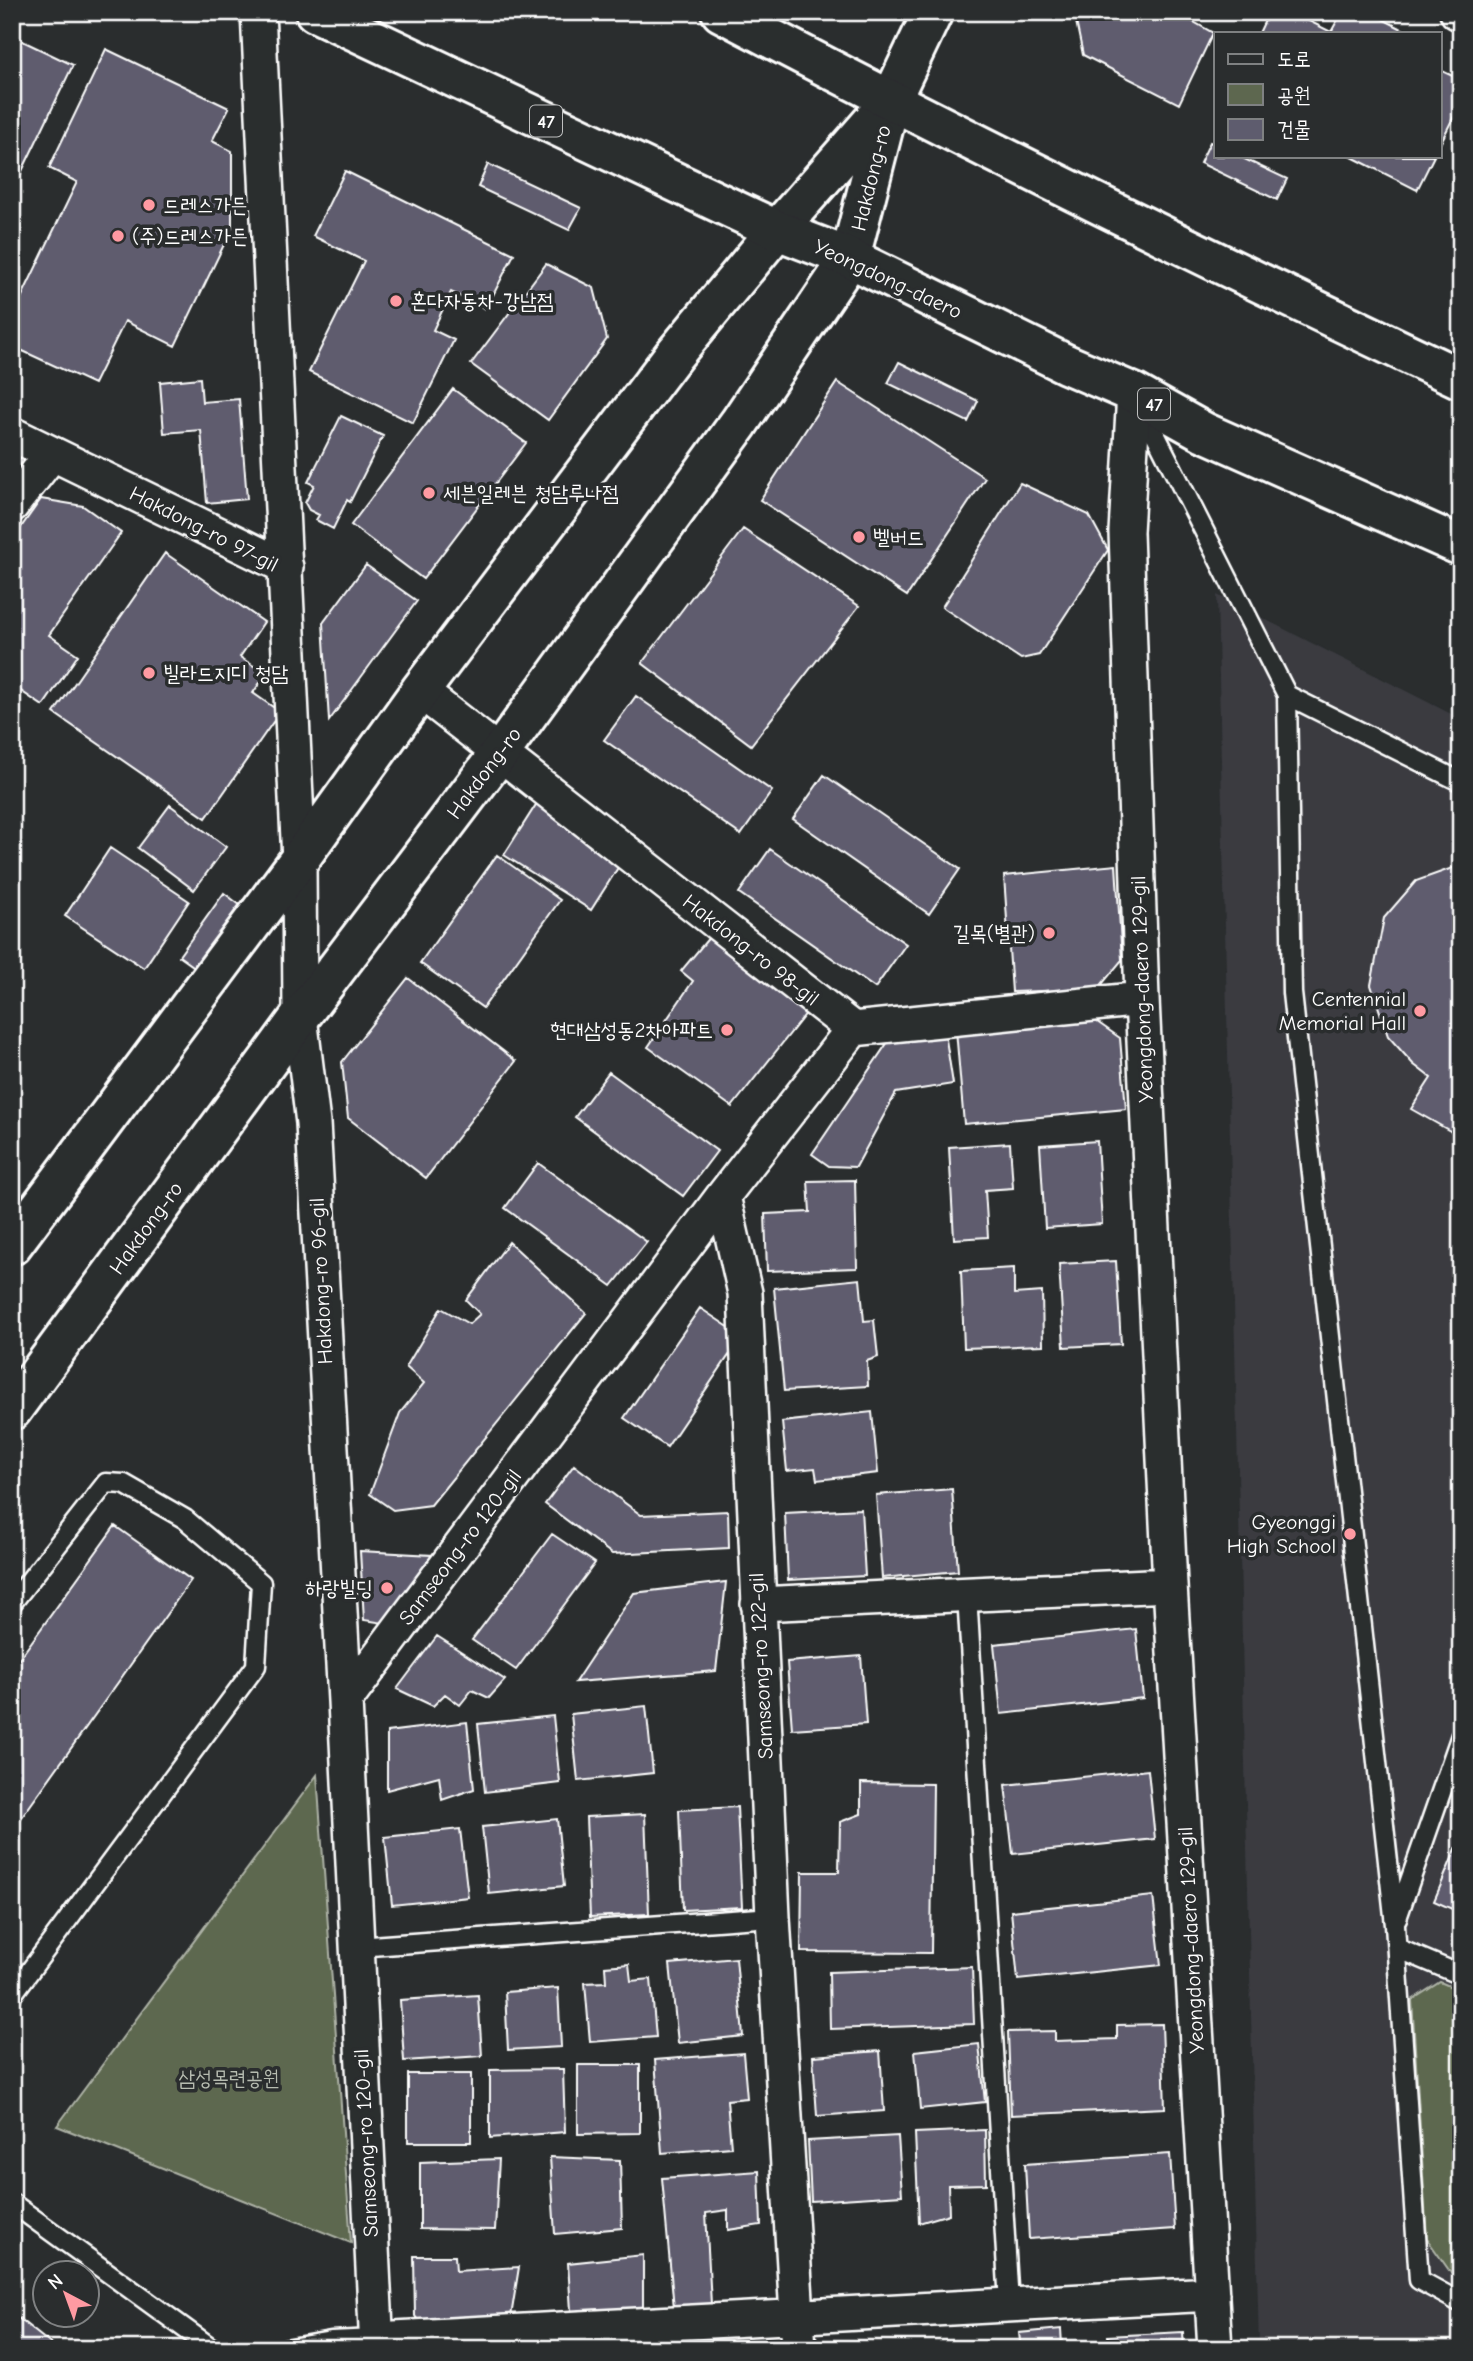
<svg xmlns="http://www.w3.org/2000/svg" width="1473" height="2361" viewBox="0 0 1473 2361" font-family="'Comic Neue','Poor Story',sans-serif">
<rect width="100%" height="100%" fill="#2a2d2e"/>
<filter id="ink" filterUnits="userSpaceOnUse"><feTurbulence type="fractalNoise" baseFrequency=".0143" numOctaves="2"/><feDisplacementMap in="SourceGraphic" scale="14" xChannelSelector="R" yChannelSelector="G"/><feConvolveMatrix kernelMatrix="1 2 1 2 8 2 1 2 1" color-interpolation-filters="sRGB"/></filter>
<g filter="url(#ink)">
<path fill="#3a3b41" d="M 1217,595 L 1461,719 L 1461,2349 L 1259,2349 Z"/>
<path fill="#5d674f" stroke="#aeb3a7" stroke-width="2" d="M 317,1775 L 351,2243 L 57,2126 Z
M 1440,1982 L 1461,1991 L 1461,2287 L 1427,2239 L 1412,2000 Z"/>
<path fill="#5e5c6e" stroke="#fff" stroke-width="2" d="M 1074,12 L 1176,12 L 1213,33 L 1179,104 L 1083,55 Z
M 1269,12 L 1291,12 L 1331,32 L 1342,12 L 1369,12 L 1410,33 L 1259,33 Z
M 12,36 L 73,65 L 12,192 Z
M 106,49 L 229,108 L 212,141 L 232,151 L 232,228 L 175,346 L 125,321 L 94,384 L 12,346 L 12,317 L 77,182 L 49,168 Z
M 1440,70 L 1461,80 L 1461,102 L 1440,144 Z
M 1210,142 L 1216,145 L 1216,156 L 1238,156 L 1287,179 L 1277,200 L 1200,163 Z
M 1350,156 L 1434,156 L 1417,190 Z
M 488,164 L 581,208 L 569,230 L 478,187 Z
M 345,171 L 514,254 L 486,309 L 451,292 L 433,330 L 454,340 L 413,423 L 309,372 L 364,261 L 313,236 Z
M 546,264 L 594,288 L 607,339 L 548,420 L 471,364 Z
M 899,362 L 978,401 L 968,422 L 888,383 Z
M 200,378 L 202,402 L 239,399 L 247,499 L 207,503 L 201,430 L 164,433 L 160,382 Z
M 837,382 L 985,478 L 907,596 L 760,500 Z
M 453,389 L 526,443 L 423,579 L 351,525 Z
M 341,416 L 383,436 L 350,502 L 347,500 L 333,529 L 316,520 L 319,515 L 309,510 L 305,503 L 314,485 L 308,482 Z
M 1020,483 L 1089,515 L 1108,550 L 1039,655 L 1021,659 L 942,607 Z
M 41,499 L 83,506 L 121,533 L 49,635 L 78,655 L 43,706 L 12,685 L 12,540 Z
M 743,529 L 859,606 L 751,745 L 642,663 Z
M 165,553 L 264,622 L 240,657 L 266,674 L 253,693 L 280,712 L 206,818 L 54,713 Z
M 366,565 L 417,601 L 329,721 L 323,623 Z
M 636,696 L 772,791 L 741,835 L 604,740 Z
M 824,775 L 960,869 L 929,914 L 793,819 Z
M 539,800 L 626,855 L 591,910 L 504,855 Z
M 170,805 L 226,847 L 194,890 L 138,848 Z
M 110,848 L 189,901 L 144,968 L 65,916 Z
M 770,849 L 906,944 L 875,988 L 739,893 Z
M 497,855 L 560,900 L 483,1008 L 420,963 Z
M 1116,865 L 1122,960 L 1098,989 L 1012,992 L 1004,876 Z
M 1461,865 L 1461,1137 L 1411,1109 L 1431,1078 L 1413,1064 L 1388,1036 L 1371,985 L 1384,918 L 1416,881 Z
M 224,893 L 240,905 L 196,968 L 179,956 Z
M 711,935 L 807,1012 L 732,1107 L 648,1047 L 693,981 L 681,971 Z
M 408,978 L 516,1061 L 426,1178 L 348,1118 L 342,1062 Z
M 1090,1017 L 1120,1038 L 1126,1109 L 964,1124 L 956,1030 Z
M 945,1033 L 953,1084 L 896,1093 L 856,1167 L 829,1166 L 812,1154 L 888,1042 Z
M 609,1072 L 717,1151 L 683,1196 L 575,1117 Z
M 1097,1141 L 1102,1224 L 1045,1228 L 1040,1145 Z
M 1010,1143 L 1013,1188 L 985,1190 L 988,1237 L 954,1239 L 949,1147 Z
M 538,1163 L 647,1242 L 612,1286 L 505,1208 Z
M 855,1180 L 857,1268 L 767,1271 L 765,1214 L 810,1212 L 808,1181 Z
M 509,1242 L 586,1313 L 431,1505 L 393,1510 L 370,1494 L 400,1413 L 424,1383 L 406,1367 L 441,1308 L 469,1324 L 480,1314 L 466,1300 Z
M 1116,1261 L 1121,1344 L 1064,1347 L 1059,1264 Z
M 1014,1268 L 1014,1294 L 1042,1292 L 1043,1345 L 964,1348 L 961,1271 Z
M 860,1279 L 864,1321 L 874,1320 L 878,1357 L 867,1361 L 868,1386 L 784,1391 L 774,1288 Z
M 700,1308 L 742,1336 L 667,1447 L 624,1418 Z
M 872,1412 L 878,1473 L 817,1480 L 815,1468 L 787,1471 L 782,1422 Z
M 574,1465 L 641,1515 L 728,1511 L 729,1548 L 612,1554 L 545,1504 Z
M 952,1489 L 958,1571 L 882,1578 L 876,1495 Z
M 861,1509 L 865,1576 L 788,1580 L 785,1513 Z
M 115,1526 L 191,1580 L 12,1831 L 12,1669 Z
M 552,1534 L 595,1563 L 516,1670 L 472,1640 Z
M 360,1551 L 432,1555 L 390,1624 L 364,1620 Z
M 726,1582 L 716,1671 L 575,1682 L 634,1593 Z
M 1136,1629 L 1143,1698 L 1001,1714 L 994,1644 Z
M 437,1636 L 505,1680 L 489,1698 L 472,1690 L 460,1705 L 445,1694 L 433,1706 L 397,1689 Z
M 861,1656 L 866,1724 L 792,1729 L 787,1662 Z
M 646,1706 L 653,1773 L 578,1781 L 571,1714 Z
M 553,1716 L 560,1783 L 485,1792 L 478,1724 Z
M 467,1722 L 474,1789 L 442,1800 L 439,1776 L 387,1790 L 387,1732 Z
M 1148,1770 L 1155,1839 L 1013,1854 L 1005,1785 Z
M 861,1783 L 933,1784 L 931,1953 L 801,1952 L 802,1872 L 839,1872 L 840,1822 L 861,1814 Z
M 737,1807 L 742,1907 L 683,1910 L 679,1810 Z
M 645,1814 L 649,1914 L 590,1917 L 586,1817 Z
M 557,1819 L 564,1886 L 489,1894 L 482,1827 Z
M 460,1829 L 468,1897 L 392,1905 L 385,1837 Z
M 1461,1837 L 1461,1913 L 1434,1901 Z
M 1153,1896 L 1161,1965 L 1018,1980 L 1011,1911 Z
M 736,1958 L 743,2036 L 678,2043 L 670,1964 Z
M 629,1964 L 631,1981 L 651,1979 L 656,2037 L 590,2042 L 585,1983 L 606,1982 L 605,1966 Z
M 972,1967 L 974,2024 L 830,2029 L 829,1972 Z
M 558,1988 L 561,2047 L 508,2050 L 505,1992 Z
M 478,1995 L 482,2056 L 404,2061 L 400,2000 Z
M 1162,2024 L 1165,2108 L 1011,2115 L 1008,2032 L 1055,2031 L 1055,2041 L 1117,2039 L 1117,2025 Z
M 979,2044 L 985,2102 L 920,2109 L 915,2051 Z
M 880,2051 L 884,2111 L 817,2116 L 813,2056 Z
M 743,2053 L 747,2098 L 727,2100 L 731,2147 L 662,2153 L 655,2060 Z
M 578,2065 L 640,2065 L 640,2133 L 578,2134 Z
M 563,2069 L 565,2132 L 490,2138 L 490,2070 Z
M 408,2074 L 471,2074 L 471,2142 L 408,2142 Z
M 985,2130 L 986,2184 L 948,2185 L 949,2214 L 919,2223 L 915,2133 Z
M 898,2136 L 902,2195 L 811,2201 L 808,2141 Z
M 1170,2154 L 1175,2229 L 1029,2239 L 1025,2164 Z
M 550,2157 L 620,2160 L 622,2228 L 555,2234 Z
M 499,2159 L 495,2230 L 420,2229 L 420,2162 Z
M 759,2171 L 761,2225 L 728,2230 L 728,2210 L 706,2213 L 711,2304 L 674,2308 L 662,2178 Z
M 643,2255 L 643,2311 L 571,2311 L 568,2263 Z
M 414,2256 L 455,2256 L 456,2271 L 519,2267 L 509,2329 L 426,2330 L 415,2316 Z
M 12,2313 L 57,2349 L 12,2349 Z
M 1061,2329 L 1062,2345 L 1069,2344 L 1070,2349 L 1021,2349 L 1019,2333 Z
M 1183,2332 L 1184,2349 L 1109,2349 L 1108,2336 Z"/>
<g fill="none" stroke-linecap="round" stroke-linejoin="round">
<g stroke="#fff" stroke-width="23">
<path id="service" d="M 1139,402 L 1287,695 L 1292,993 L 1395,1925 L 1419,2280 L 1461,2303
M 1287,695 L 1461,782
M 967,1594 L 1009,2304
M 12,1603 L 106,1483 L 124,1484 L 185,1519 L 261,1583 L 256,1666 L 12,1995
M 1397,1918 L 1461,1735
M 357,1947 L 773,1917
M 1397,1948 L 1461,1975
M 12,2203 L 213,2349
M 285,2349 L 331,2341 L 376,2339"/>
</g>
<g stroke="#fff" stroke-width="38">
<path id="minor" d="M 258,12 L 299,860 L 300,1017 L 313,1123 L 345,1701 L 377,2349
M 1457,12 L 1461,14
M 1134,393 L 1126,532 L 1142,999 L 1170,1585 L 1215,2349
M 12,434 L 286,567
M 12,505 L 52,454
M 420,691 L 853,1029 L 1142,999
M 723,1196 L 745,1293 L 773,1917 L 799,2349
M 758,1604 L 1170,1585
M 345,1701 L 723,1196 L 853,1029
M 376,2339 L 1212,2294"/>
</g>
<g stroke="#fff" stroke-width="44">
<path id="secondary" d="M 12,1245 L 299,860 L 420,691 L 673,356 L 777,230 L 886,106
M 12,1410 L 300,1017 L 499,754 L 739,423 L 850,258 L 890,102 L 933,12"/>
</g>
<g stroke="#fff" stroke-width="44">
<path id="primary" d="M 315,12 L 777,230 L 850,258 L 1066,364 L 1134,393 L 1204,432 L 1461,546
M 721,12 C 965,141 1212,261 1461,379"/>
</g>
<use href="#service" stroke="#2a2d2e" stroke-width="18"/>
<use href="#minor" stroke="#2a2d2e" stroke-width="33"/>
<use href="#secondary" stroke="#2a2d2e" stroke-width="38"/>
<use href="#primary" stroke="#2a2d2e" stroke-width="38"/>
</g>
</g>
<g fill="#ff9aa2" stroke="#2a2d2e" stroke-width="2.5">
<circle cx="149" cy="205" r="7"/>
<circle cx="118" cy="236" r="7"/>
<circle cx="396" cy="301" r="7"/>
<circle cx="429" cy="493" r="7"/>
<circle cx="859" cy="537" r="7"/>
<circle cx="149" cy="673" r="7"/>
<circle cx="1049" cy="933" r="7"/>
<circle cx="1420" cy="1011" r="7"/>
<circle cx="727" cy="1030" r="7"/>
<circle cx="1350" cy="1534" r="7"/>
<circle cx="387" cy="1588" r="7"/>
</g>
<g text-anchor="middle" stroke-width="7" stroke-linejoin="round" paint-order="stroke">
<g fill="#2a2d2e" stroke="#bfc0c0" stroke-width="2">
<rect x="530" y="105.5" width="32" height="31" rx="5"/>
<rect x="1138" y="388.5" width="32" height="31" rx="5"/>
</g>
<g font-size="19" font-weight="bold" fill="#fff">
<text x="546" y="128">47</text>
<text x="1154" y="411">47</text>
</g>
<g font-size="21" fill="#fff" stroke="#2a2d2e">
<text transform="translate(871 178) rotate(-76)" y="7">Hakdong-ro</text>
<text transform="translate(888 279) rotate(25)" y="7">Yeongdong-daero</text>
<text transform="translate(204 529) rotate(27)" y="7">Hakdong-ro 97-gil</text>
<text transform="translate(484 773) rotate(-53)" y="7">Hakdong-ro</text>
<text transform="translate(751 950) rotate(38)" y="7">Hakdong-ro 98-gil</text>
<text transform="translate(1142 989) rotate(-92)" y="7">Yeongdong-daero 129-gil</text>
<text transform="translate(146 1228) rotate(-54)" y="7">Hakdong-ro</text>
<text transform="translate(321 1281) rotate(-93)" y="7">Hakdong-ro 96-gil</text>
<text transform="translate(460 1547) rotate(-53)" y="7">Samseong-ro 120-gil</text>
<text transform="translate(761 1666) rotate(-93)" y="7">Samseong-ro 122-gil</text>
<text transform="translate(1191 1940) rotate(-93)" y="7">Yeongdong-daero 129-gil</text>
<text transform="translate(366 2143) rotate(-93)" y="7">Samseong-ro 120-gil</text>
</g>
<g font-size="21" fill="#fff" stroke="#2a2d2e" text-anchor="start">
<text x="163" y="212">드레스가든</text>
<text x="132" y="243">(주)드레스가든</text>
<text x="410" y="308">혼다자동차-강남점</text>
<text x="443" y="500">세븐일레븐 청담루나점</text>
<text x="873" y="544">벨버드</text>
<text x="163" y="680">빌라드지디 청담</text>
<text x="1035" y="940" text-anchor="end">길목(별관)</text>
<text x="1406" y="1006" text-anchor="end">Centennial<tspan x="1406" dy="24">Memorial Hall</tspan></text>
<text x="713" y="1037" text-anchor="end">현대삼성동2차아파트</text>
<text x="1336" y="1529" text-anchor="end">Gyeonggi<tspan x="1336" dy="24">High School</tspan></text>
<text x="373" y="1595" text-anchor="end">하랑빌딩</text>
</g>
<g font-size="21" fill="#b6bbb0" stroke="#2a2d2e">
<text x="229" y="2085">삼성목련공원</text>
</g>
</g>
<rect width="1473" height="2361" fill="none" stroke="#2a2d2e" stroke-width="42"/>
<rect x="21" y="21" width="1431" height="2319" fill="none" stroke="#fff" stroke-width="2.5" filter="url(#ink)"/>
<rect x="1214" y="32" width="228" height="126" fill="#2a2d2e" stroke="#7f8182" stroke-width="2"/>
<rect x="1228" y="54" width="35" height="10" fill="#2a2d2e" stroke="#7f8182" stroke-width="2"/>
<text x="1277" y="66" font-size="21" fill="#ffffff">도로</text>
<rect x="1228" y="84" width="35" height="21" fill="#5d674f" stroke="#7f8182" stroke-width="2"/>
<text x="1277" y="102" font-size="21" fill="#ffffff">공원</text>
<rect x="1228" y="119" width="35" height="21" fill="#5e5c6e" stroke="#7f8182" stroke-width="2"/>
<text x="1277" y="136" font-size="21" fill="#ffffff">건물</text>
<g transform="translate(66 2294) rotate(319)"><circle r="33" fill="#2a2d2e" stroke="#7f8182" stroke-width="2"/>
<path d="M0-5L12 26L0 18L-12 26Z" fill="#ff9aa2"/>
<text y="-10" font-size="19" font-weight="bold" text-anchor="middle" fill="#ffffff">N</text>
</g>
</svg>
